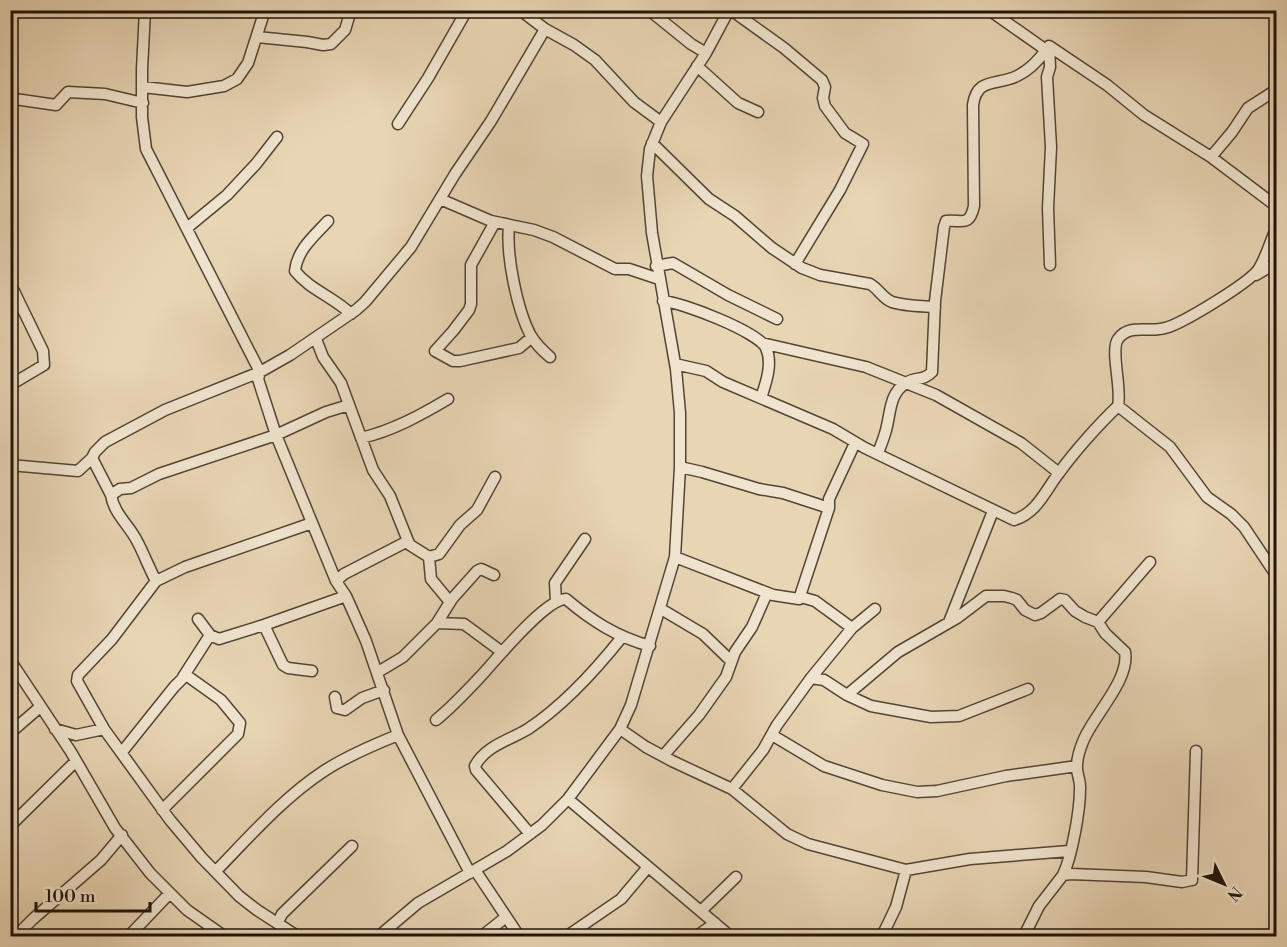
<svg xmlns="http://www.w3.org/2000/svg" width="1287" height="947" viewBox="0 0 1287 947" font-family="'Libre Bodoni',serif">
<rect width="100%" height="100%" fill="#e8d5b4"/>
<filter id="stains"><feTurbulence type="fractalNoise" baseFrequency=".00333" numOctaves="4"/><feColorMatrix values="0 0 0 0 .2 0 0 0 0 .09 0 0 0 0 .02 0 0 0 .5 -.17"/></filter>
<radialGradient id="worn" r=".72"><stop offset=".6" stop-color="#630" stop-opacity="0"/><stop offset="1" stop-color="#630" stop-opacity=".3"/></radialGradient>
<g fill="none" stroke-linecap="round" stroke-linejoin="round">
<g stroke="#534435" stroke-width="13">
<path id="minor" d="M 145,10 L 142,69 L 142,117 L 146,149 L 260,372 L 258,379 L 276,435 L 336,581 L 346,596 L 366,641 L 398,735 L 470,873
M 520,10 L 545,29 L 574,45 L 595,60 L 634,102 L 661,122
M 649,10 L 691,44 L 706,53
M 731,10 L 784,48 L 822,80 L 825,87 L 823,98 L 825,106 L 845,133 L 863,144 L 840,190 L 795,264
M 989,10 L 1046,50 L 1049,46 L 1107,85 L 1144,115 L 1211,157 L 1276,206
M 257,37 L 307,42 L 323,45 L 331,44 L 345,30 L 351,10
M 1049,46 L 1050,67 L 1047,77 L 1051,147 L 1048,208 L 1050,265
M 697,66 L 738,103 L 758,112
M 143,87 L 187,92 L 224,86 L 237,79 L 248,63 L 265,10
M 10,93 L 15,99 L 56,105 L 68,92 L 105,94 L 143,103
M 398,124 L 428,78 L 467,10
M 652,143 L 709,199 L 735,216 L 772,248 L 802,268 L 820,275 L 870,284 C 878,288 882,298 892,302 C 904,306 921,306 935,307
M 1211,157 L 1232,132 L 1248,108 L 1276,90
M 440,199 L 491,221 L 534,230 L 553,237 L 615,269 L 629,269 L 659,279
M 328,221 C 314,236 297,250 295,271 C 310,290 334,297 351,314
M 495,222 L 471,265 L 471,304 L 469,310 L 453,331 L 435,351 L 453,361 L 460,361 L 519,348 L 532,337
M 509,226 C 506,255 517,310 531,336 C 536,344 543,351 550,357
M 187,228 L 227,195 L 256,164 L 277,137
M 656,266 L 673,263 L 728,295 L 777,319
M 1256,275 L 1276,263
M 10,283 L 43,351 L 44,365 L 12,384
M 663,301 C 681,302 759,332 766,348 C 773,363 766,383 761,398
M 316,339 L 323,357 L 341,383 L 373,470 L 390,496 L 408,541
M 762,343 L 866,367 L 936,395 L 1021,443 L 1059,473
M 675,364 L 706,371 L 723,382 L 833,429 L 865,448 L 1014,520 C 1037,513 1045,491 1059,473 C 1074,452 1099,424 1118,406 L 1170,447 L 1207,497 L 1231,514 L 1244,527 L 1276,575
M 1118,406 C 1122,388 1110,350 1118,339 C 1129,323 1149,333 1165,328 C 1182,324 1247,284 1258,270 C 1266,258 1270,242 1276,229
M 361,438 C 392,431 421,415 448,399
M 878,453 C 881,445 884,438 886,430 C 891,412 889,394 906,383 C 916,376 922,382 932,372 L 935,301 L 944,227 L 946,221 C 962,219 969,228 974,206 L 973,105 C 977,77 996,86 1017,76 C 1030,70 1038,61 1046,50
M 92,458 L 111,495
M 10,465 L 78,471 L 92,458 L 95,452 L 105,442 L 165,410 L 260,372 L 290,355 L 356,310 L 365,302 L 411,247 L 455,174 L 491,121 L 545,29
M 680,467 L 702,472 L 759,489 L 783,493 L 829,508
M 429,557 L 439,554 L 460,525 L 477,510 L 495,477
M 675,557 L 773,595 L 799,599 L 829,508 L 829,499 L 855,443
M 156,581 C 149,568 144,554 137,541 C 129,525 114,514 111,495 L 120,489 L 131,488 L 159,474 L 276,435 L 326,412 L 349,405
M 336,581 L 344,574 L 408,541 L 410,545 L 429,557 L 431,579 L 450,602
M 801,597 L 815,601 L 852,628
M 556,601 L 555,583 L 585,539
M 661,609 L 703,634 L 731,661
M 198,619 L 210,635 L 219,639 L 264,625 L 346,596
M 949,622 L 993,511
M 437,623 L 464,624 L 502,652
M 264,625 L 283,665 L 288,668 L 312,671
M 10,660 L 71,752 L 115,828 L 150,873 L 187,910 L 224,936
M 378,672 L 403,657 L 437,623 L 452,599 L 477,571 L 481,569 L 494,575
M 183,677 L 210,635
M 811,678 L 824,680 L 847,695 L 871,706 L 931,717 L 959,716 L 1028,689
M 847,695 L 898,652 L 957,618 L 986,596 L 1004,596 L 1012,598 L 1017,600 L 1025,610 L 1035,615 L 1041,613 L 1060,599 L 1065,600 L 1075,611 L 1085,617 L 1098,622 L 1150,562
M 335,697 L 337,708 L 345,710 L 362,698 L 384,690
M 436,720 C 452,707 466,692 480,677 C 495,661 545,599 566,599 C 592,621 617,637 650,646
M 55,729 L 76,735 L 104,729
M 620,729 L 646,747 L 672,761 L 732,789 L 787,834 L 808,844 L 906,870 L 896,907 L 882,936
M 10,733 L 40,707
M 772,735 L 824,766 L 882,785 L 917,792 L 937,791 L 1006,776 L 1077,766
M 122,752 L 174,687 L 186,675 L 221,700 L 240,723 L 238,734 L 162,810
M 663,756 L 699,715 L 726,677 L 735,652 L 752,627 L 767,593
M 732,789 L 763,750 L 777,725 L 811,678 L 852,628 L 875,609
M 568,799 L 730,936
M 10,826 L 76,761
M 530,834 L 476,770 L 475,766 C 485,746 510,740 528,729 C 564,705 595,671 622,637
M 475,870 L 519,936
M 906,870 L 970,859 L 1069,851
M 216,871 C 250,836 283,798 324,771 C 347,756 373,745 398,735
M 1063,875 C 1072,856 1080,810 1080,789 C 1081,781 1076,773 1077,766 C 1077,758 1081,746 1084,739 C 1095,714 1130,679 1125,652 L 1105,633 L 1098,622
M 701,911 L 736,877
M 278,922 L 282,914 L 352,846
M 16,936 L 33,919 L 101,860 L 122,835
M 129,936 L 169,894
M 297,936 L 257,910 L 239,896 L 202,858 L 170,820 L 104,729 L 77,681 L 78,675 L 112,639 L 156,581 L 185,567 L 312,523
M 379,936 L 418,903 L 507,851 L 542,825 L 568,799 L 620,729 L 631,705 L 675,557 L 680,467 L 680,413 L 676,369 L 652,233 L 647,176 L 650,149 L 661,122 L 706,53 L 729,10
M 482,936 L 506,917
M 567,936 L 621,899 L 648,867
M 697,936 L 715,923
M 1024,936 L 1039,906 L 1063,875 L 1071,874 L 1146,877 L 1182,882 L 1192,880 L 1196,751"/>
</g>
<use href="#minor" stroke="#f0e4ce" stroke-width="10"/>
</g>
<rect width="1287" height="947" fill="none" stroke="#e8d5b4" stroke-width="36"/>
<rect x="12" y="12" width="1263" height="923" fill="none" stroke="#21130b" stroke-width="3"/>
<rect x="18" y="18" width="1251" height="911" fill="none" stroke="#21130b" stroke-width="1.5"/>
<g transform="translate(1224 884) rotate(133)" stroke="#f0e4ce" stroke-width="4.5" paint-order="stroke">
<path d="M0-4.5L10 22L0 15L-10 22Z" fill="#21130b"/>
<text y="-9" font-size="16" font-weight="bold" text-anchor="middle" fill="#21130b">N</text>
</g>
<path d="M36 902v9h114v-9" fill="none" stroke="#21130b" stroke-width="3"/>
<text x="45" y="902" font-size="18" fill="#21130b" stroke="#f0e4ce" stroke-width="4.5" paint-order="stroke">100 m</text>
<rect width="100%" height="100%" filter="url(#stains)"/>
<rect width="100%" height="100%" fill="url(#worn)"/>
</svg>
